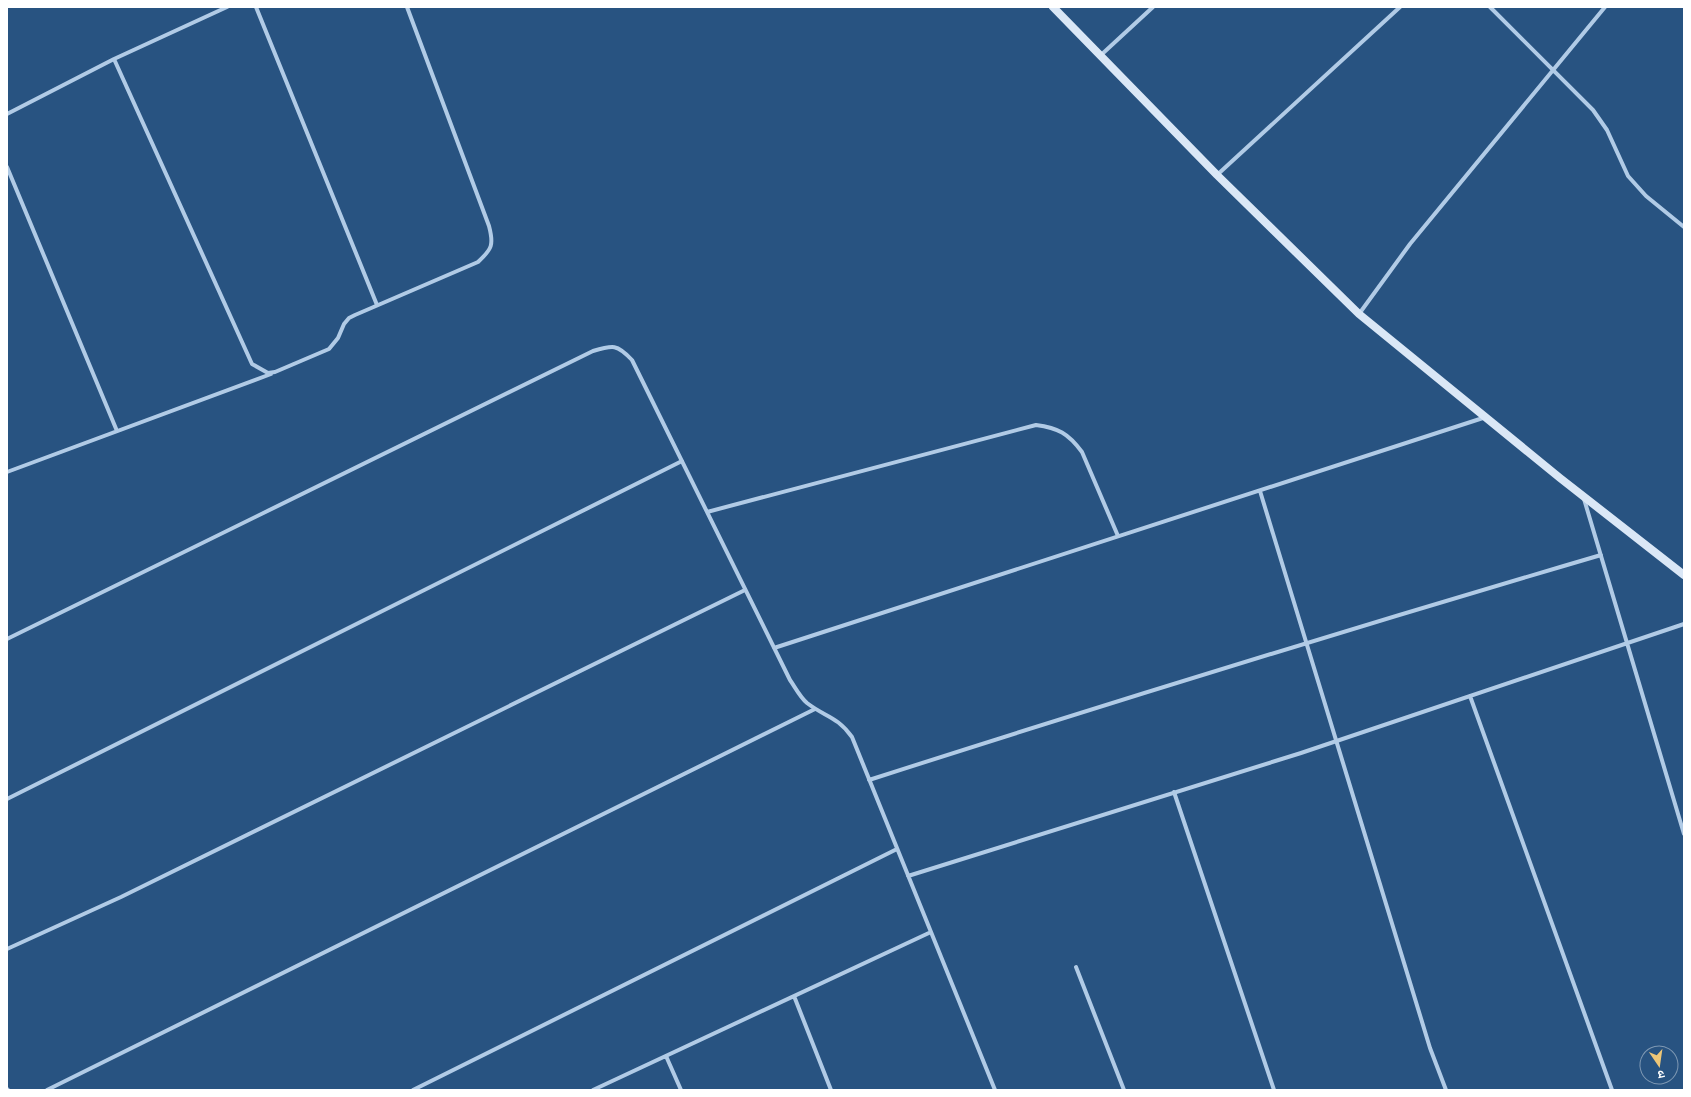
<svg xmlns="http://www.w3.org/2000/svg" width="1691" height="1097" viewBox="0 0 1691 1097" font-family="Arial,'Noto Sans Devanagari',sans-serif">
<rect width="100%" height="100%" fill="#285381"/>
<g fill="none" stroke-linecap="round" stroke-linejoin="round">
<path stroke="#b1cbe6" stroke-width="4" d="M 256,7 L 377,305
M 1490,7 L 1593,110 L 1607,130 L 1628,176 L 1646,196 L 1684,227
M 1101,55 L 1153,7
M 114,59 L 252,364 L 268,373 L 275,372 L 329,349 L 338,338 L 344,324 L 349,318 L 355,315 L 478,262 C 492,249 494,245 489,226 L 407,7
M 7,114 L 114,59 L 227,7
M 7,167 L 117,431
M 1217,175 L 1400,7
M 1359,314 L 1410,244 L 1605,7
M 7,472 L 271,374
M 1260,491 L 1430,1048 L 1446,1090
M 1584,499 L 1684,834
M 707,512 L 1036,425 C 1058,428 1068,433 1082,452 L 1118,536
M 7,639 L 593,351 C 613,345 617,344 632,360 L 790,680 C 795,687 800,697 807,703 C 825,717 837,716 852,737 L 995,1090
M 774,648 L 1486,417
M 1470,696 L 1612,1090
M 869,780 C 1112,702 1356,627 1601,555
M 1174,792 L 1274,1090
M 7,799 L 682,461
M 908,876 L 1301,753 L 1684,624
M 7,949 L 121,897 L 745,590
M 1076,967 L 1124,1090
M 794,996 L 831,1090
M 666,1056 L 681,1090
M 7,1089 L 8,1090
M 47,1090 L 815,709
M 413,1090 L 897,849
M 593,1090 L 931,932"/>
<path stroke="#dae7f6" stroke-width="8" d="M 1053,7 L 1217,175 L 1359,314 L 1560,478 L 1684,575"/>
</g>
<rect width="1691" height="1097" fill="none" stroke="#ffffff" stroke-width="16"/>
<g transform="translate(1659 1065) rotate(167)"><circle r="19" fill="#285381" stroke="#7e98b3"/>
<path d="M0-3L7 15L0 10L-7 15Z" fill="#edc677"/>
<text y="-6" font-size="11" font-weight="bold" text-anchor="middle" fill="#ffffff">उ</text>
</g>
</svg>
